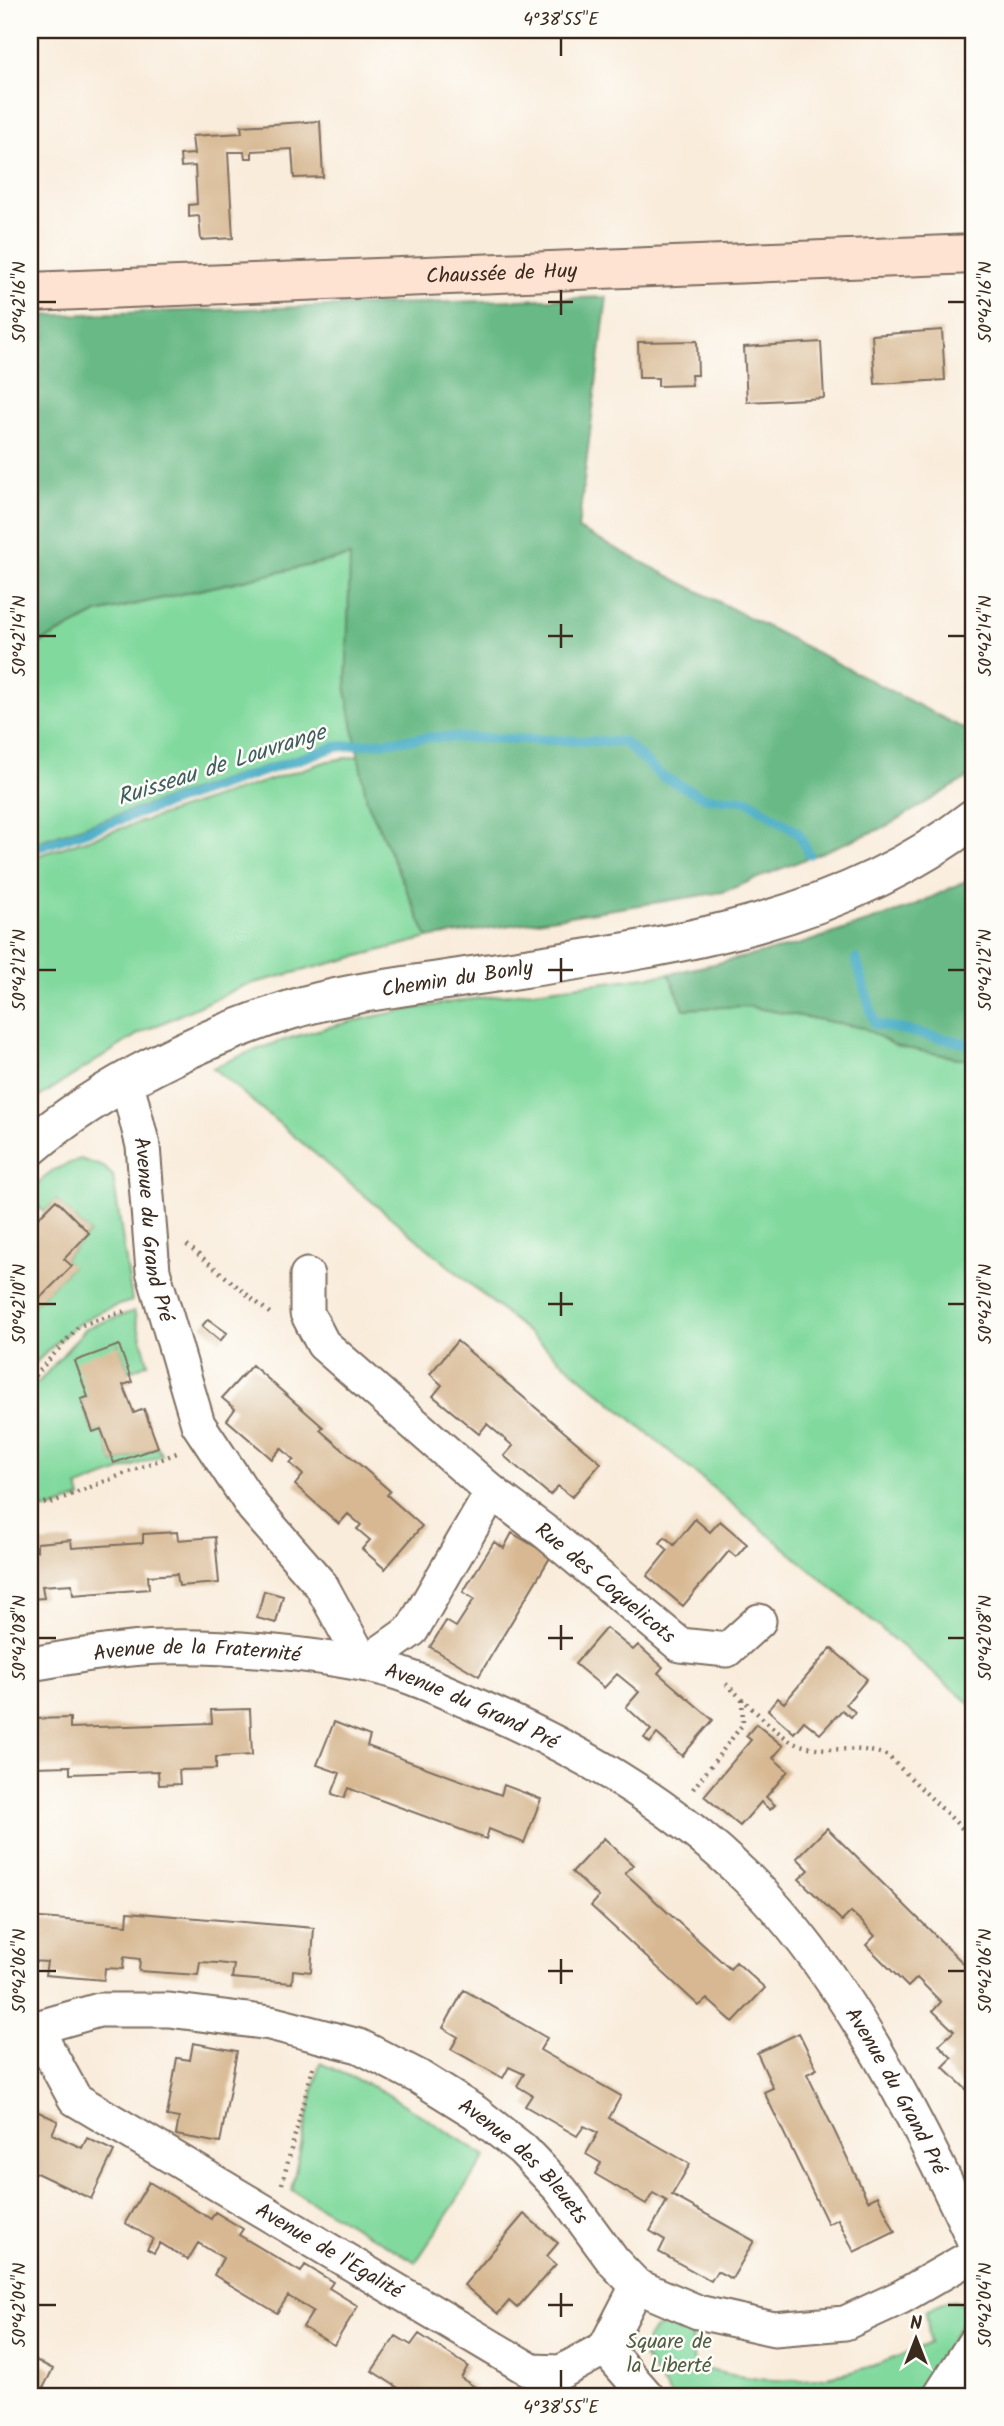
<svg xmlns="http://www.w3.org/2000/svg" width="1004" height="2426" viewBox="0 0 1004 2426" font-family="Kalam,sans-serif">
<rect width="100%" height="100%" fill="#fdfcf7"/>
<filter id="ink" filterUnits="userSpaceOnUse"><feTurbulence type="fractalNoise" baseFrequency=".0143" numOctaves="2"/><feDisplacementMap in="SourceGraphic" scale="14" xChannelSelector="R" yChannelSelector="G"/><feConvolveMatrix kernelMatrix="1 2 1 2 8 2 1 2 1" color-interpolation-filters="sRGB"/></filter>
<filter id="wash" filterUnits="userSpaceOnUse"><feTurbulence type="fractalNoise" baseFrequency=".00686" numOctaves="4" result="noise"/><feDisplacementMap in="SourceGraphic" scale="28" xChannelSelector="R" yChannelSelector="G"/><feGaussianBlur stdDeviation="1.57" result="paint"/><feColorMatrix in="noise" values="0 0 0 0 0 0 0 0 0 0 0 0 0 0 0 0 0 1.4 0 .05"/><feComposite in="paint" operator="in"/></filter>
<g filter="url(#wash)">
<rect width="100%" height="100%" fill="#f9ecdb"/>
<path fill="#81d99e" stroke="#5e825e" stroke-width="2" d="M 351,556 L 346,691 L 356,742 L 332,744 L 30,844 L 30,648 L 97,613 Z
M 359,756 L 367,801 L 428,938 L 243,986 L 140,1033 L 30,1103 L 30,858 L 328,761 Z
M 669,974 L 684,1009 L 746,1006 L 864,1028 L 896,1046 L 974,1061 L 974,1707 L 213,1068 C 344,1005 525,994 669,974 Z
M 80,1159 L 104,1167 L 113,1176 L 132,1301 C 79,1315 68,1332 30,1368 L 30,1308 L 71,1267 L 64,1259 L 89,1233 L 56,1200 L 44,1212 L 30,1199 L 30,1190 L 53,1170 Z
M 134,1311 L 148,1363 L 129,1372 L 118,1345 L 88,1397 L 81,1400 L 93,1432 L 101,1429 L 114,1463 L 158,1447 L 162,1455 L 78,1487 L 81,1498 L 49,1509 L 30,1509 L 30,1379 L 38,1383 L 86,1328 Z
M 320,2063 L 382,2091 L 486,2156 L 416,2262 L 291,2190 Z
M 948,2300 C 959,2300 963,2304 966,2315 L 918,2396 L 671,2396 L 644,2357 L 646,2342 L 654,2329 L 667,2326 L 691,2332 L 694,2366 C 784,2392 846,2382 930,2343 L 926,2311 Z"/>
<path fill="#68b985" stroke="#527252" stroke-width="2" d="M 607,297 L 578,529 L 974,734 L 974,774 L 885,827 L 723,892 L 428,938 L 367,801 L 346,691 L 350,556 L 97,613 L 30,648 L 30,316 Z
M 974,877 L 974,1061 L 896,1046 L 864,1028 L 746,1006 L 684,1009 L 669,974 L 798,945 L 909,908 Z"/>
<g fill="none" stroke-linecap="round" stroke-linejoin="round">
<path stroke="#44abc4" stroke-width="10" d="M 30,850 L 335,747 L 433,737 L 624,742 L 661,776 L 706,798 L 748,800 L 798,833 L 809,854
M 856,959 L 875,1024 L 974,1045"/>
</g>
<g id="blocks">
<path fill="#d7b892" d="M 320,121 L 323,177 L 294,178 L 292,149 L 252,151 L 252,158 L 245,158 L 244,152 L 228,152 L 233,238 L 201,240 L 199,216 L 189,217 L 189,205 L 197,204 L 195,166 L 181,167 L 180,155 L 194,154 L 192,136 L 242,133 L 241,126 Z
M 942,330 L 945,380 L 875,384 L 872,335 Z
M 697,341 L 698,375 L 691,375 L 692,385 L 658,386 L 658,378 L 639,378 L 638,342 Z
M 821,342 L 824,398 L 747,402 L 744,347 Z
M 56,1200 L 89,1233 L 64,1259 L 72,1266 L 30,1308 L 30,1242 L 36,1236 L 30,1226 Z
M 208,1319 L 227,1333 L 220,1341 L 202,1326 Z
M 457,1341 L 601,1463 L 572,1497 L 558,1486 L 550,1495 L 504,1456 L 513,1446 L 487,1424 L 479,1434 L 433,1396 L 442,1385 L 430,1374 Z
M 119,1345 L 132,1382 L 123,1385 L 134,1413 L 144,1409 L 158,1447 L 114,1463 L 101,1429 L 93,1432 L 87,1415 L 81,1399 L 88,1397 L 75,1361 Z
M 252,1365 L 323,1427 L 320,1430 L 390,1491 L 387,1495 L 422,1526 L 385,1569 L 362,1549 L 370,1540 L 357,1529 L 361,1525 L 348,1514 L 339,1524 L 295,1485 L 303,1475 L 290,1463 L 294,1460 L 281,1448 L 272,1459 L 227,1420 L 235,1409 L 222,1398 Z
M 695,1519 L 710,1532 L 720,1521 L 747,1544 L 736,1557 L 729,1551 L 683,1606 L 647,1576 L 668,1550 L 660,1543 L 665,1537 L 674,1545 Z
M 177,1532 L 178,1540 L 215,1537 L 219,1583 L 179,1586 L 177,1574 L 162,1575 L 148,1576 L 149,1589 L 73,1595 L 72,1584 L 42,1586 L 44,1598 L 30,1599 L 30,1552 L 37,1551 L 37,1543 L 71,1540 L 72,1548 L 143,1543 L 143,1534 Z
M 512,1533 L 551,1556 L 479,1676 L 430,1647 L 446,1621 L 456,1627 L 474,1599 L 463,1592 L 494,1542 L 504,1548 Z
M 264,1591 L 283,1596 L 276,1623 L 257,1618 Z
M 606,1628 L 633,1650 L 638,1645 L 663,1667 L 658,1673 L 713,1720 L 682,1756 L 657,1734 L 650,1743 L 644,1738 L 651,1730 L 626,1707 L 639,1692 L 617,1674 L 604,1688 L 575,1664 Z
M 831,1648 L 867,1679 L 846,1704 L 855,1712 L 851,1717 L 842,1710 L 820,1734 L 804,1721 L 794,1733 L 768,1710 L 778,1698 L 784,1703 Z
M 250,1709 L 252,1755 L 216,1757 L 216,1769 L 179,1770 L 180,1784 L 159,1785 L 158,1771 L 70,1774 L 70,1766 L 34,1767 L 32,1719 L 70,1718 L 70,1728 L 212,1723 L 211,1710 Z
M 334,1722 L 370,1736 L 367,1746 L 501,1795 L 504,1785 L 541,1799 L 524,1843 L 489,1829 L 486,1839 L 348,1788 L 344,1798 L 332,1794 L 340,1773 L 317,1765 Z
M 756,1724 L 783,1746 L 773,1758 L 788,1771 L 766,1797 L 775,1805 L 770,1810 L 761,1802 L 740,1826 L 704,1796 L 751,1740 L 746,1736 Z
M 827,1828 L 974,1974 L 974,2011 L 969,2016 L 974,2021 L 974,2097 L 943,2067 L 952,2058 L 939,2045 L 954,2031 L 933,2011 L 941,2002 L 917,1978 L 908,1987 L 866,1945 L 875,1936 L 862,1922 L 851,1912 L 842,1921 L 799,1879 L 809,1870 L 797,1858 Z
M 604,1838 L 633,1865 L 625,1873 L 677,1921 L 730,1969 L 736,1962 L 765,1988 L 733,2022 L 707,1999 L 699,2006 L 591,1906 L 599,1897 L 572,1872 Z
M 128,1912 L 314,1928 L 311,1972 L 293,1970 L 292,1983 L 232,1978 L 234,1965 L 218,1963 L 200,1962 L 198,1975 L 139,1971 L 140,1959 L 124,1957 L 123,1969 L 105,1968 L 104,1980 L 45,1975 L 47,1962 L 30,1961 L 30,1917 L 127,1925 Z
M 464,1990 L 547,2038 L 540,2050 L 621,2096 L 609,2118 L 690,2164 L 672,2195 L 754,2241 L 732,2279 L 717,2271 L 711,2281 L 659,2252 L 665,2240 L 650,2231 L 667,2201 L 653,2193 L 646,2204 L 595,2174 L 601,2163 L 586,2154 L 598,2133 L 584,2126 L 577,2136 L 525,2106 L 532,2095 L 517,2086 L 524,2074 L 509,2067 L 503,2078 L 451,2049 L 458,2037 L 443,2028 Z
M 799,2033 L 817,2069 L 807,2074 L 868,2201 L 878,2196 L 895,2232 L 854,2252 L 838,2219 L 828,2224 L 764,2092 L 773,2088 L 757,2053 Z
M 193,2043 L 237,2051 L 220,2143 L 176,2135 L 179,2118 L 167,2116 L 177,2058 L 190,2060 Z
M 30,2108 L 58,2121 L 52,2134 L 82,2148 L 87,2138 L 114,2151 L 91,2199 L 30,2170 Z
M 149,2182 L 211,2219 L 215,2212 L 243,2229 L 239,2235 L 301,2272 L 305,2265 L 333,2282 L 329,2288 L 358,2306 L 334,2345 L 303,2327 L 313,2311 L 288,2296 L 277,2313 L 214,2275 L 223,2258 L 198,2243 L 188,2260 L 160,2243 L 154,2253 L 147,2249 L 153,2239 L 125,2223 Z
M 524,2214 L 558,2243 L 547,2256 L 556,2264 L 517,2308 L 509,2301 L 498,2314 L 464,2285 Z
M 419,2334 L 468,2366 L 461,2378 L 475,2387 L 469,2396 L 411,2396 L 372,2371 L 396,2336 L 411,2345 Z
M 30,2357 L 53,2369 L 41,2392 L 49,2396 L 30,2396 Z"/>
</g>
</g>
<g filter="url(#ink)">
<use href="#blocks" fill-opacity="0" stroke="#7e6e60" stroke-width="2"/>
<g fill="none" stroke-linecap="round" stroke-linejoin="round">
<g stroke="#7e6e60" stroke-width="37">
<g id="minor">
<path id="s1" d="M 127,1083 L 143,1146 L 153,1271 L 198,1424 L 253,1507 L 321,1585 L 364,1664"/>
<path id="s2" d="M 307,1275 L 307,1313 L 323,1344 L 492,1492 L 548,1534 L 680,1645 L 727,1650 L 759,1621"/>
<path id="s3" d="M 30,1664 C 73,1657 118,1648 162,1647 C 224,1645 301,1653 362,1664 C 399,1670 437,1688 471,1703 C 575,1748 664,1798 746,1877 C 841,1968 919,2123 974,2241"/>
<path d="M 364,1664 L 412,1630 L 492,1492"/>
<path id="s4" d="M 30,2027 L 36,2028 L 75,2099 L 532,2371 L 561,2372 L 605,2348 L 637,2286"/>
<path id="s5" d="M 36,2028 L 99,2010 L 169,2010 L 270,2023 L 359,2046 L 419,2077 L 475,2112 L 522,2149 L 561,2190 L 613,2261 L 637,2286 L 698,2312 L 774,2329 L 845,2323 L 901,2297 L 974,2255"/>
<path d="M 605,2348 L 647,2396"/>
<path d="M 940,2396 L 974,2343"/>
</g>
</g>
<g stroke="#7e6e60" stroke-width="42">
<g id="tertiary">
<path id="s6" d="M 30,1147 C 103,1085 199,1039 290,1010 C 340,994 394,988 446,980 C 627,951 824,936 974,818"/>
</g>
</g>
<g stroke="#7e6e60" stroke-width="42">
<g id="secondary">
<path id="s7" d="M 30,292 L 974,254"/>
</g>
</g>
<path stroke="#7e6e60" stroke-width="4.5" stroke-dasharray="2 5" stroke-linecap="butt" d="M 187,1245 L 272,1315
M 30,1381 L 79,1326 L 128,1310
M 30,1502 L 50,1503 L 177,1453
M 726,1684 C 741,1697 781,1739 797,1744 C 827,1754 859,1744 888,1756 L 974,1840
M 693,1789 L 743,1724 L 742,1699
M 282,2184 L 313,2067"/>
<use href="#minor" stroke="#fff" stroke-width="33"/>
<use href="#tertiary" stroke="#fff" stroke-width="38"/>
<use href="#secondary" stroke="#fee3d2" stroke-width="38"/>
</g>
</g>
<path fill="none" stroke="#3b2a1e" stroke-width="2.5" d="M 561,38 L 561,56M 561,290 L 561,315M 38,302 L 56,302M 548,302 L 573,302M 948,302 L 965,302M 561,624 L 561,648M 38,636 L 56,636M 548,636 L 573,636M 948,636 L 965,636M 561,958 L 561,982M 38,970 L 56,970M 548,970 L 573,970M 948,970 L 965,970M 561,1292 L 561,1316M 38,1304 L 56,1304M 548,1304 L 573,1304M 948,1304 L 965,1304M 561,1625 L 561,1650M 38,1638 L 56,1638M 548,1638 L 573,1638M 948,1638 L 965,1638M 561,1959 L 561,1984M 38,1971 L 56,1971M 548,1971 L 573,1971M 948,1971 L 965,1971M 561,2293 L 561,2317M 38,2305 L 56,2305M 548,2305 L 573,2305M 948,2305 L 965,2305M 561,2370 L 561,2388"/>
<g text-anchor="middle" stroke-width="5" stroke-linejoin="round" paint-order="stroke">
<g font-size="21" fill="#3b2a1e" stroke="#fdfcf7">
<text dy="7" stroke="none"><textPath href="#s7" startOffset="472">Chaussée de Huy</textPath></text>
<text dy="7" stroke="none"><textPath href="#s6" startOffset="466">Chemin du Bonly</textPath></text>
<text dy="7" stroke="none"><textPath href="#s1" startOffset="149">Avenue du Grand Pré</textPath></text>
<text dy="7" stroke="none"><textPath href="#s2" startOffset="443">Rue des Coquelicots</textPath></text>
<text dy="7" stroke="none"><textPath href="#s3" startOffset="168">Avenue de la Fraternité</textPath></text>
<text dy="7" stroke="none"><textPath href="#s3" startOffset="452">Avenue du Grand Pré</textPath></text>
<text dy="7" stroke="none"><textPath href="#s3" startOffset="1040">Avenue du Grand Pré</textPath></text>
<text dy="7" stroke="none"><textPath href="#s5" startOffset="532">Avenue des Bleuets</textPath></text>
<text dy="7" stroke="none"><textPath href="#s4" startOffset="383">Avenue de l'Egalité</textPath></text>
</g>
<g font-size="21" fill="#505f44" stroke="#fdfcf7">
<text x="669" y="2348">Square de<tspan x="669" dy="24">la Liberté</tspan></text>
</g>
<g font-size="23" font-style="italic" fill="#3f5e60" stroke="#fdfcf7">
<text transform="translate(221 764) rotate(-18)" y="8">Ruisseau de Louvrange</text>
</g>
</g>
<rect width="1004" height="2426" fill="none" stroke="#fdfcf7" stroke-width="77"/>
<g transform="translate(916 2339)" stroke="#fdfcf7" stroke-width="5" paint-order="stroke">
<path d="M0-5L12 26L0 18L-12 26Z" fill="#3b2a1e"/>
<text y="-10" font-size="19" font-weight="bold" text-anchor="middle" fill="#3b2a1e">N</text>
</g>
<rect x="38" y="38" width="927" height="2350" fill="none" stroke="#3b2a1e" stroke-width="2.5"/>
<g font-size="18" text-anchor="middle" fill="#3b2a1e">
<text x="561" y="25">4°38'55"E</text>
<text transform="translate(19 302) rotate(-90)" y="6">50°42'16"N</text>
<text transform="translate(985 302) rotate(-90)" y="6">50°42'16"N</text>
<text transform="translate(19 636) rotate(-90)" y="6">50°42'14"N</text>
<text transform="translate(985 636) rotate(-90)" y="6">50°42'14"N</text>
<text transform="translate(19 970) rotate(-90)" y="6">50°42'12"N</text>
<text transform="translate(985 970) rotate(-90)" y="6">50°42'12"N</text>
<text transform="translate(19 1304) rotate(-90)" y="6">50°42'10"N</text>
<text transform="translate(985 1304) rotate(-90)" y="6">50°42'10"N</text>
<text transform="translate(19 1638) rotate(-90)" y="6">50°42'08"N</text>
<text transform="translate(985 1638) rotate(-90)" y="6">50°42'08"N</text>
<text transform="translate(19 1971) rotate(-90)" y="6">50°42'06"N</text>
<text transform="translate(985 1971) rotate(-90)" y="6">50°42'06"N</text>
<text transform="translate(19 2305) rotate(-90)" y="6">50°42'04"N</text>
<text transform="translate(985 2305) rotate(-90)" y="6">50°42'04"N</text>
<text x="561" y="2413">4°38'55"E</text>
</g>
</svg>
